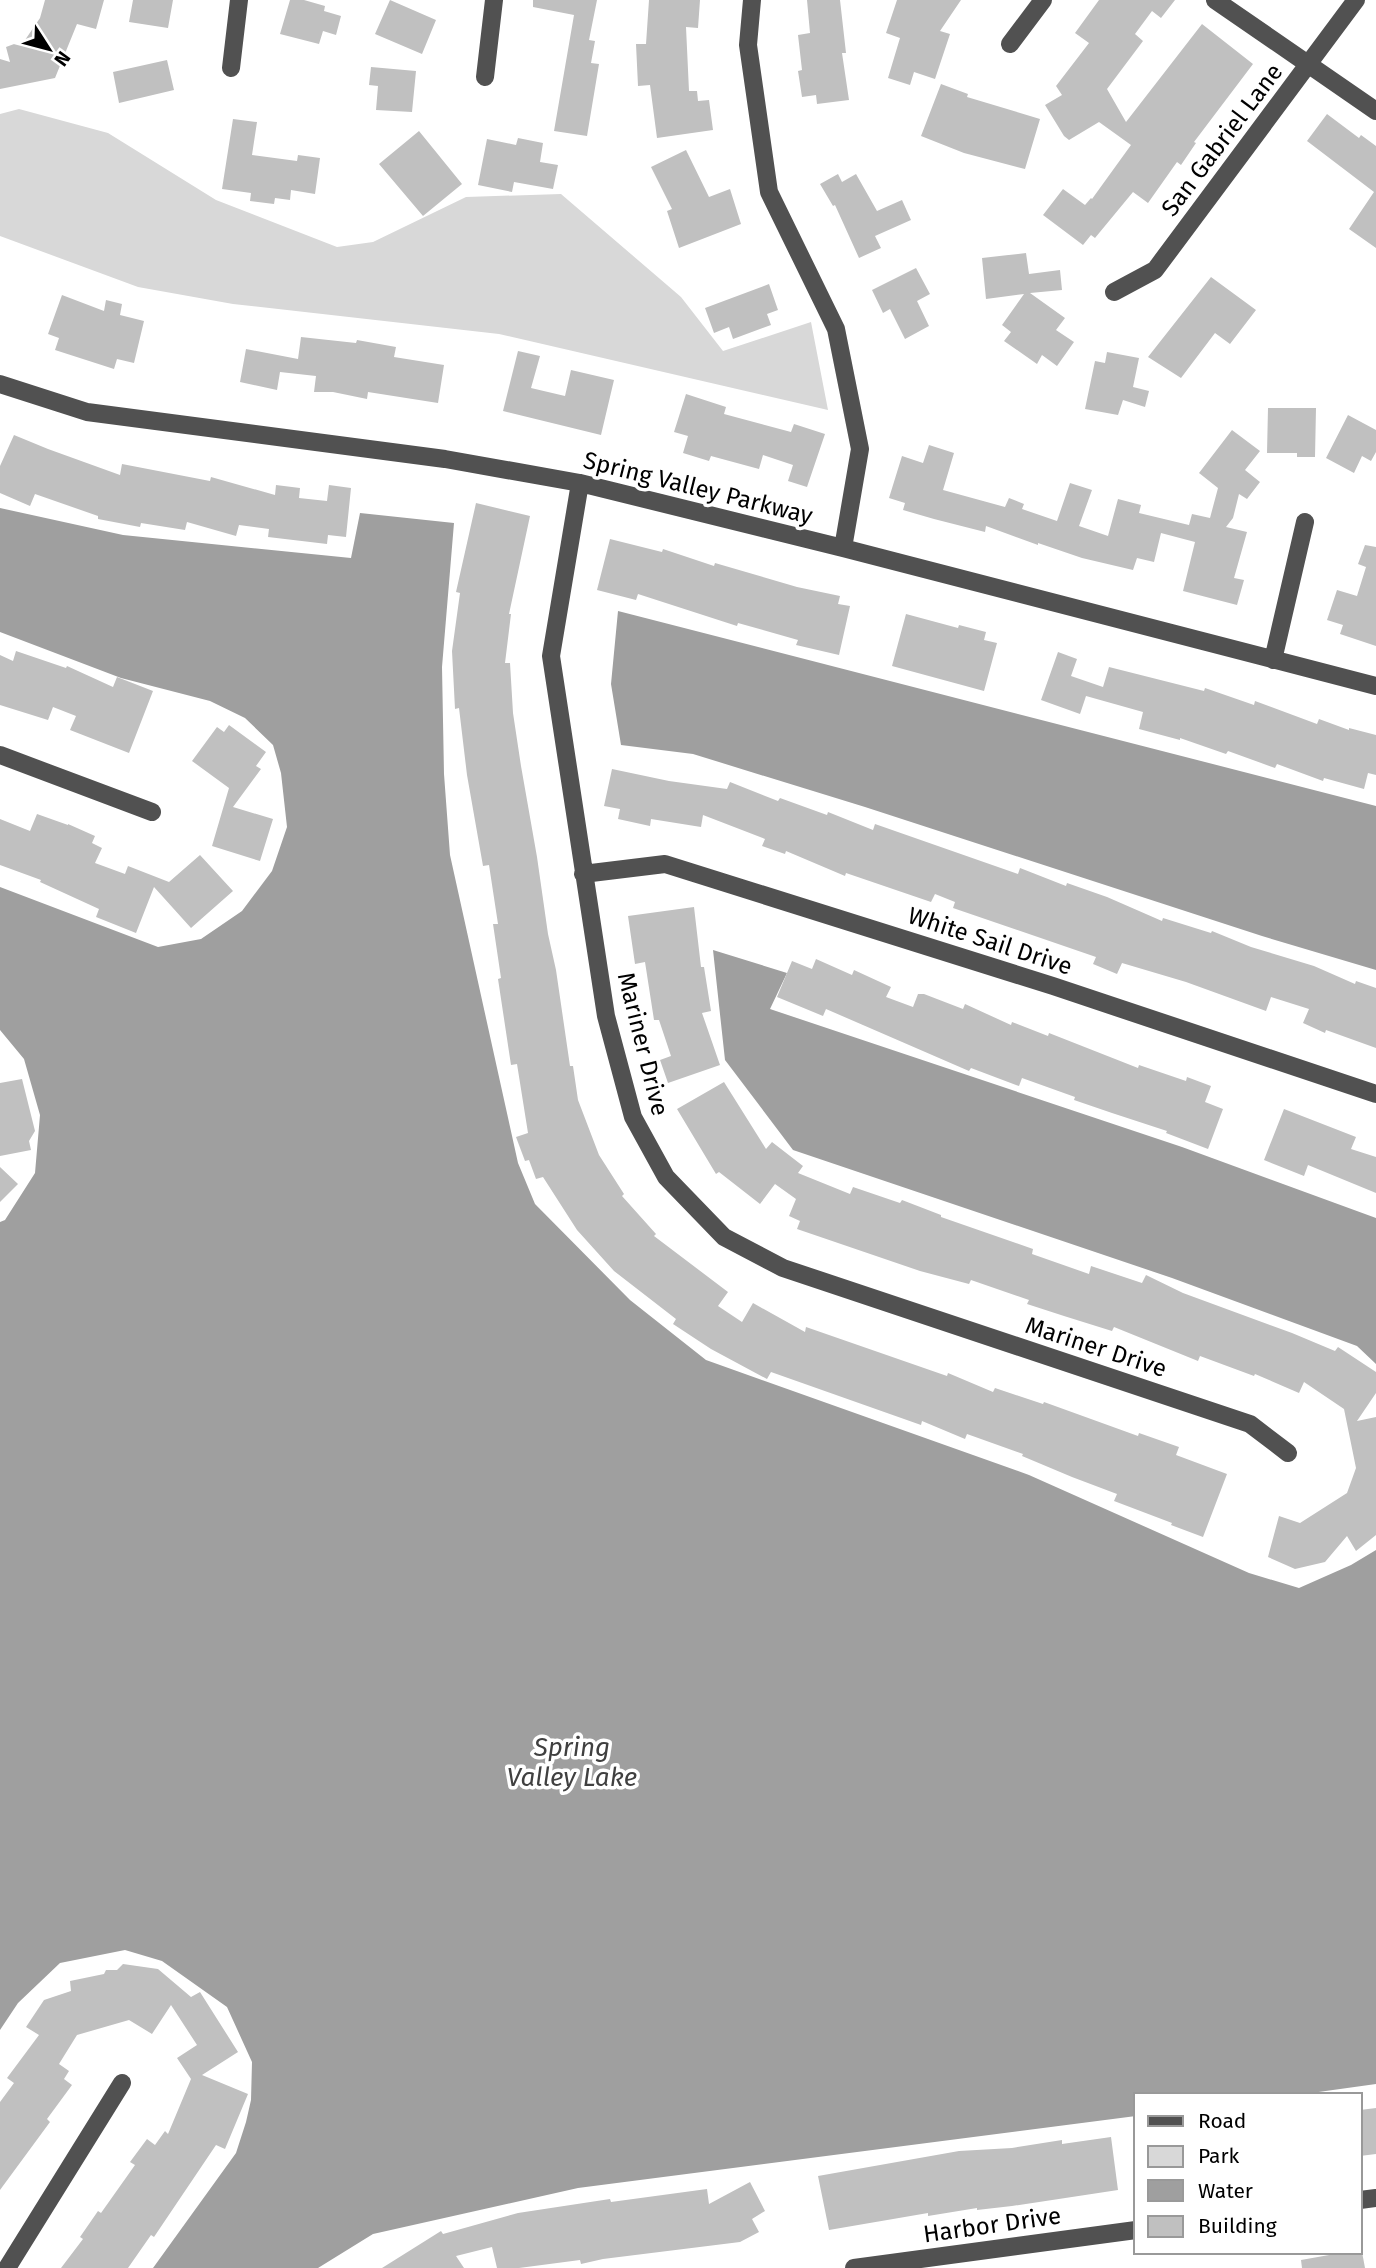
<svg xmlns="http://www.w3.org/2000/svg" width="1376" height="2268" viewBox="0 0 1376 2268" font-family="'Fira Sans',sans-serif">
<rect width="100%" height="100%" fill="#fff"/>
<path fill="#d8d8d8" d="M 19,109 L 108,133 L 216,200 L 337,247 L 373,242 L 466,197 L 561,194 L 681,297 L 723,351 L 811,322 L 828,410 L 499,334 L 233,304 L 138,287 L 0,236 L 0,114 Z"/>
<path fill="#9f9f9f" d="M 0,508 L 123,535 L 351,558 L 360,513 L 454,523 L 442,667 L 444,774 L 450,855 L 518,1163 L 535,1204 L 630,1300 L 706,1360 L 1029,1475 L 1249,1573 L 1299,1588 L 1351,1565 L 1376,1550 L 1376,2084 L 1297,2095 L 1136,2095 L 1136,2116 L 578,2188 L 373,2234 L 318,2268 L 153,2268 L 236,2153 L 246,2122 L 251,2100 L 252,2062 L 227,2007 L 162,1961 L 125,1950 L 60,1963 L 18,2003 L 0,2030 L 0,1222 L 5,1220 L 35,1173 L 40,1115 L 24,1059 L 0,1030 L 0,887 L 158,947 L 201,939 L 242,911 L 272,871 L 287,827 L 281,773 L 273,745 L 245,718 L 210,701 L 121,678 L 0,632 Z
M 618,611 L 1376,806 L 1376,970 L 1262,936 L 865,807 L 693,754 L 621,745 L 611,684 Z
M 713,950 L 787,973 L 770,1009 L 1182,1147 L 1376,1218 L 1376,1364 L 1357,1346 L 1172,1278 L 793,1150 L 725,1060 Z"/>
<path fill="#c0c0c0" d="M 45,0 L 104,0 L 96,29 L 77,24 L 55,78 L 0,89 L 0,59 L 10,62 L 6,47 L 25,40 L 40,18 Z
M 133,0 L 173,0 L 168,28 L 129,22 Z
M 290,0 L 304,0 L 325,6 L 324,11 L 341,16 L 336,35 L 323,31 L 319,44 L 280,34 Z
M 390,0 L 436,20 L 422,54 L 375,34 Z
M 533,0 L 597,0 L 589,40 L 595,41 L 591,63 L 599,64 L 587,136 L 554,131 L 574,15 L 533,7 Z
M 649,0 L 700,0 L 698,28 L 686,27 L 689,91 L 697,91 L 698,101 L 709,100 L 713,130 L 657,138 L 650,85 L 638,86 L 636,44 L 646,44 Z
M 807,0 L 840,0 L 846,53 L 842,53 L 849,100 L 817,104 L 816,95 L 802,97 L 798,71 L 802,70 L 798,35 L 810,33 Z
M 897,0 L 961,0 L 940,31 L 950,34 L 935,79 L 914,72 L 910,85 L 888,78 L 900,38 L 886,33 Z
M 1099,0 L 1175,0 L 1161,18 L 1152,11 L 1135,34 L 1143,41 L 1107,89 L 1126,122 L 1202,24 L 1253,64 L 1194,142 L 1196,143 L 1181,165 L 1177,162 L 1148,203 L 1133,192 L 1095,238 L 1091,235 L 1083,245 L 1043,215 L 1063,189 L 1085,205 L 1091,198 L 1092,199 L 1131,145 L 1099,122 L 1069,140 L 1064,136 L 1045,105 L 1062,95 L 1056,86 L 1089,43 L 1075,33 Z
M 167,60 L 174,90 L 119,103 L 113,72 Z
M 371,67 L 416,71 L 412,112 L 376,110 L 378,86 L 369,85 Z
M 941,84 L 968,94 L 967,97 L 1040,119 L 1025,169 L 964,153 L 921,136 Z
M 1327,114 L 1359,138 L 1361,135 L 1376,146 L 1376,248 L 1349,229 L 1374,192 L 1307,141 Z
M 233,119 L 257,122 L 252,155 L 297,161 L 298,155 L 320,158 L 315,194 L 291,190 L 290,200 L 275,198 L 274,204 L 250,201 L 251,193 L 222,189 Z
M 419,131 L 462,184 L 423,216 L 379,164 Z
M 518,138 L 543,143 L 540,162 L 558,165 L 553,189 L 514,182 L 512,192 L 478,185 L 487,139 L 516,145 Z
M 686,150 L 709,197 L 730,189 L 741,224 L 679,248 L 667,211 L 672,209 L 651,167 Z
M 838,174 L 842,182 L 856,174 L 877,211 L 902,200 L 911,220 L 875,236 L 881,248 L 859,258 L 835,205 L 833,206 L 820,184 Z
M 1026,253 L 1029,274 L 1060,270 L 1062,290 L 1030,293 L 1065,318 L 1056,330 L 1074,342 L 1057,366 L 1042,355 L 1037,364 L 1004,341 L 1011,332 L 1002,325 L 1024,294 L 986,299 L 982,258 Z
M 916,268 L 930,294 L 917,301 L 929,326 L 905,339 L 890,309 L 883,313 L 872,290 Z
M 1211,277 L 1256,310 L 1230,344 L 1215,333 L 1181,378 L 1148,357 Z
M 769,284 L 778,310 L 767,314 L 771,325 L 733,339 L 729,327 L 714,333 L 705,308 Z
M 62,295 L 104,311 L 106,300 L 122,304 L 120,315 L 144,321 L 134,363 L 117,359 L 114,369 L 55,350 L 59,338 L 48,334 Z
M 301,337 L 356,343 L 357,340 L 396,347 L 394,357 L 444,365 L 438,403 L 368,392 L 367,399 L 333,392 L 314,392 L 316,376 L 280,372 L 277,390 L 240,382 L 246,349 L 298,359 Z
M 518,351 L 540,356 L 531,388 L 565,396 L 571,370 L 614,380 L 601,435 L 503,411 Z
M 1107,352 L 1139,358 L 1133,387 L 1149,391 L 1145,407 L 1123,400 L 1118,415 L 1085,409 L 1095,361 L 1105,363 Z
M 686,394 L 726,407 L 724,414 L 791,432 L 794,424 L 825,434 L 807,487 L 788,481 L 793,465 L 763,455 L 759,469 L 711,456 L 709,461 L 683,453 L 688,436 L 674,432 Z
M 1268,408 L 1316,408 L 1315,457 L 1297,457 L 1297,453 L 1267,453 Z
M 1348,415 L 1376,430 L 1376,452 L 1371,461 L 1362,456 L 1354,473 L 1326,458 Z
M 1232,430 L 1260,451 L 1245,470 L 1260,482 L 1247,499 L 1239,494 L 1233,518 L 1226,527 L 1247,532 L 1234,578 L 1244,580 L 1237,605 L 1183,591 L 1195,542 L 1161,533 L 1154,562 L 1137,558 L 1133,570 L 1082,558 L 1038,543 L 1038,545 L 986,526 L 985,532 L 934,519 L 903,510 L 905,503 L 889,498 L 902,456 L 923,463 L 929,445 L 954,453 L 943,490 L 1005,507 L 1009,498 L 1024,504 L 1022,509 L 1057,521 L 1070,483 L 1092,490 L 1079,526 L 1108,536 L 1118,499 L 1141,505 L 1139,513 L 1189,525 L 1192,514 L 1210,518 L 1218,488 L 1199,473 Z
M 14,435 L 48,449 L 120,475 L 122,464 L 210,481 L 211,477 L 275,495 L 276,485 L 300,488 L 299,498 L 327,501 L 329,485 L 351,488 L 346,537 L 328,535 L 327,544 L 268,537 L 269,529 L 239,525 L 236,536 L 187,522 L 185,530 L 141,523 L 140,527 L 98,519 L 98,516 L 35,494 L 30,506 L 0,493 L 0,466 Z
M 476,503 L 530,516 L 509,614 L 511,614 L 505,663 L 510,663 L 513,713 L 521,766 L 537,857 L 548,934 L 556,970 L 570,1066 L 573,1066 L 578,1100 L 599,1155 L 624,1194 L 622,1196 L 656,1234 L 654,1236 L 728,1292 L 718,1306 L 742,1322 L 753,1303 L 805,1332 L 806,1327 L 947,1376 L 948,1373 L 993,1392 L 995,1388 L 1043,1404 L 1044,1402 L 1138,1436 L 1139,1433 L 1179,1447 L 1176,1455 L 1227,1474 L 1203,1537 L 1171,1525 L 1172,1523 L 1114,1501 L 1117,1494 L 1072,1477 L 1022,1456 L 1023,1454 L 967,1434 L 965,1439 L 922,1421 L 921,1425 L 771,1372 L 767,1379 L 711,1349 L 673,1324 L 676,1319 L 614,1271 L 577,1230 L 543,1177 L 536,1179 L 529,1160 L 525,1161 L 516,1137 L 528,1133 L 517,1064 L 511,1065 L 498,979 L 501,978 L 493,924 L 498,924 L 489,865 L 483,866 L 467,775 L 459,708 L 455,709 L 452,651 L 460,593 L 456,592 Z
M 610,539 L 662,552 L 663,549 L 714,566 L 715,563 L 797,587 L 840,596 L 838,604 L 850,606 L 839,655 L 796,645 L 798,640 L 738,623 L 737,626 L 638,594 L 636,600 L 597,590 Z
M 1365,545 L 1376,547 L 1376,646 L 1340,634 L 1343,625 L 1327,620 L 1337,590 L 1357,596 L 1366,567 L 1358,564 Z
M 906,614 L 958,628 L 959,625 L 986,632 L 984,640 L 997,643 L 984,691 L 892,666 Z
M 16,651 L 66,668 L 67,666 L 113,687 L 117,677 L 153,691 L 129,753 L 70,730 L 76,716 L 53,707 L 48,720 L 0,705 L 0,655 L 13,661 Z
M 1058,652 L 1077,659 L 1071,676 L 1103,687 L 1109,667 L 1204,691 L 1205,688 L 1254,705 L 1255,701 L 1317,724 L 1319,719 L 1349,730 L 1349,728 L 1376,735 L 1376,775 L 1368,773 L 1364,789 L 1324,778 L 1323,781 L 1277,764 L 1275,768 L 1228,751 L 1226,754 L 1180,738 L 1180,740 L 1139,729 L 1143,712 L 1086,696 L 1080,714 L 1041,700 Z
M 229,725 L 266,752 L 256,766 L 261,769 L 233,807 L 273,819 L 260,861 L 212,846 L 229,788 L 192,761 L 217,727 L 224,732 Z
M 612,769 L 669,781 L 727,789 L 730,782 L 778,801 L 780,798 L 827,815 L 828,812 L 873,830 L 875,824 L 1018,874 L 1020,868 L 1066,886 L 1067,883 L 1107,897 L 1162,921 L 1163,918 L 1211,933 L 1212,931 L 1251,947 L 1314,966 L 1355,984 L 1356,981 L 1376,988 L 1376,1048 L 1326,1030 L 1325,1033 L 1303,1023 L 1309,1009 L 1271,997 L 1266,1011 L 1186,982 L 1122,963 L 1117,974 L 1093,964 L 1096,957 L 953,908 L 955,902 L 935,894 L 931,902 L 846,873 L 845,876 L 786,851 L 785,854 L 762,846 L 765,839 L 703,815 L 701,827 L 651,819 L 650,826 L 618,819 L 620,809 L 604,806 Z
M 37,814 L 68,825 L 68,824 L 95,836 L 92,843 L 102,848 L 95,863 L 125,874 L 128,866 L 169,882 L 200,855 L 233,891 L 191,928 L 154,887 L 136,933 L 96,917 L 99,909 L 40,882 L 41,880 L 0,865 L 0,819 L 30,831 Z
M 694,907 L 701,967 L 704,967 L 711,1011 L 702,1013 L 720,1065 L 668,1083 L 660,1060 L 671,1056 L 659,1020 L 654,1020 L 645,962 L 635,964 L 628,916 Z
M 816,959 L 852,975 L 854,970 L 891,987 L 886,997 L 913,1007 L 918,994 L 924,994 L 963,1009 L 965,1004 L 1011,1025 L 1012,1022 L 1048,1036 L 1049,1033 L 1138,1068 L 1139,1065 L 1186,1081 L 1187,1077 L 1211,1086 L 1205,1102 L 1223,1109 L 1208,1149 L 1166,1133 L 1167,1131 L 1112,1113 L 1074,1100 L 1075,1097 L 1022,1078 L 1019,1086 L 971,1068 L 969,1071 L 826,1009 L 823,1016 L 777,997 L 792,961 L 812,969 Z
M 22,1079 L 35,1131 L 29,1141 L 31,1150 L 0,1156 L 0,1083 Z
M 724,1082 L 766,1149 L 772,1142 L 803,1166 L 798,1173 L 850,1194 L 853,1187 L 900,1203 L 902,1200 L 941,1215 L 941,1217 L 1033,1249 L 1032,1254 L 1089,1274 L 1091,1266 L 1142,1283 L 1146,1275 L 1183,1293 L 1292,1333 L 1335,1351 L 1338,1347 L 1376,1372 L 1376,1393 L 1357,1421 L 1376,1417 L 1376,1535 L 1356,1551 L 1347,1536 L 1325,1562 L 1295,1569 L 1268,1557 L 1279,1516 L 1300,1523 L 1347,1493 L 1356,1468 L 1344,1409 L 1304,1382 L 1299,1393 L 1255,1374 L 1254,1376 L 1200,1356 L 1198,1361 L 1114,1327 L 1112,1331 L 1064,1316 L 1027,1304 L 1029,1300 L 971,1280 L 969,1284 L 920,1271 L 797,1229 L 800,1221 L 789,1216 L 796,1199 L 775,1184 L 760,1204 L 719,1172 L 716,1174 L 677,1109 Z
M 1284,1109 L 1356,1137 L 1351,1149 L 1376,1157 L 1376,1193 L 1308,1165 L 1304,1176 L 1264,1160 Z
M 0,1167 L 18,1184 L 0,1202 Z
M 123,1964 L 158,1969 L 191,1997 L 200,1992 L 238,2052 L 202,2075 L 248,2094 L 225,2149 L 216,2145 L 154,2237 L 151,2235 L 128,2268 L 61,2268 L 83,2239 L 80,2237 L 98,2211 L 101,2213 L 135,2165 L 130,2162 L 147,2139 L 155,2145 L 165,2131 L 168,2134 L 191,2079 L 177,2058 L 197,2045 L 171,2005 L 152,2034 L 129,2020 L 77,2035 L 59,2064 L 69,2071 L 64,2079 L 72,2085 L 47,2119 L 50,2122 L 0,2190 L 0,2102 L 14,2083 L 7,2078 L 39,2035 L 26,2027 L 44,2000 L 71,1991 L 70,1981 L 104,1974 L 106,1970 L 117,1970 Z
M 1376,2108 L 1376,2154 L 1360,2156 L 1360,2110 Z
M 1111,2137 L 1118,2190 L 1012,2206 L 977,2210 L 977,2208 L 928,2216 L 928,2213 L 829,2230 L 818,2176 L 959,2151 L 1012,2148 L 1062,2140 L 1062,2144 Z
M 750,2182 L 765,2211 L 752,2219 L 759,2232 L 740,2242 L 603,2259 L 581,2264 L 580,2260 L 519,2268 L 497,2268 L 492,2247 L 456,2256 L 464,2268 L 382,2268 L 441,2231 L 443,2234 L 518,2213 L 610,2199 L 611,2202 L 707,2189 L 709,2204 Z
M 1346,2252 L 1362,2252 L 1365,2268 L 1302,2268 L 1301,2260 Z"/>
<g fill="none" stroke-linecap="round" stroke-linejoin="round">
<path stroke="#515151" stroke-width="18" d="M 752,0 L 748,45 L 769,192 L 836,329 L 860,449 L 843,548
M 1215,0 L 1376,111
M 1010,44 L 1043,0
M 231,68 L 239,0
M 485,77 L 494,0
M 1114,292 L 1155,270 L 1356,0
M 0,384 L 87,412 L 445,459 L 580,483 L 843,548 L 1376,686
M 580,483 L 551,656 L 606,1016 L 633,1117 L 666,1177 L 724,1237 L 783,1268 L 1250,1424 L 1288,1453
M 1273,660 L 1305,522
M 0,755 L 152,812
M 583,874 L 665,864 L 1053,986 L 1376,1094
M 1360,2200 L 1376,2198
M 7,2268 L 122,2083
M 854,2268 L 1136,2230"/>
</g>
<g text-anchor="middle" stroke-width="7" stroke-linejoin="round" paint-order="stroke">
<g font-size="24" fill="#000" stroke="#fff">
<text transform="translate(1222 140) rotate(-53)" y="8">San Gabriel Lane</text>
<text transform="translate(698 488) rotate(14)" y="8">Spring Valley Parkway</text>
<text transform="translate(990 941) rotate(18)" y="8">White Sail Drive</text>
<text transform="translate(643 1044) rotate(76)" y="8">Mariner Drive</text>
<text transform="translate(1096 1347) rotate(18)" y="8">Mariner Drive</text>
<text transform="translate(992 2225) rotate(-8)" y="8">Harbor Drive</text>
</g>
<g font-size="26" font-style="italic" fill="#404040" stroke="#fff">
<text x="572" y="1756">Spring<tspan x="572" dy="30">Valley Lake</tspan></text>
</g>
</g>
<rect x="1134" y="2093" width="228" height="161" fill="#ffffff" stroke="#999999" stroke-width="2"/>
<rect x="1148" y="2116" width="35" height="10" fill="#515151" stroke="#999999" stroke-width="2"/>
<text x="1198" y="2128" font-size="21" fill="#000000">Road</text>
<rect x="1148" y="2146" width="35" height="21" fill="#d8d8d8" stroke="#999999" stroke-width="2"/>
<text x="1198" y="2163" font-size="21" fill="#000000">Park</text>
<rect x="1148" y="2180" width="35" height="21" fill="#9f9f9f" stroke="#999999" stroke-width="2"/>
<text x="1198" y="2198" font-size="21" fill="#000000">Water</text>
<rect x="1148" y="2216" width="35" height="21" fill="#c0c0c0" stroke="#999999" stroke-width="2"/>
<text x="1198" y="2233" font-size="21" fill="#000000">Building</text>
<g transform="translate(49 49) rotate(126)" stroke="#ffffff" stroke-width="5" paint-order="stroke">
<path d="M0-5L12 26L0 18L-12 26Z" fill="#000000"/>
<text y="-10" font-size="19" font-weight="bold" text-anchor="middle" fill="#000000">N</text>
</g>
</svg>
